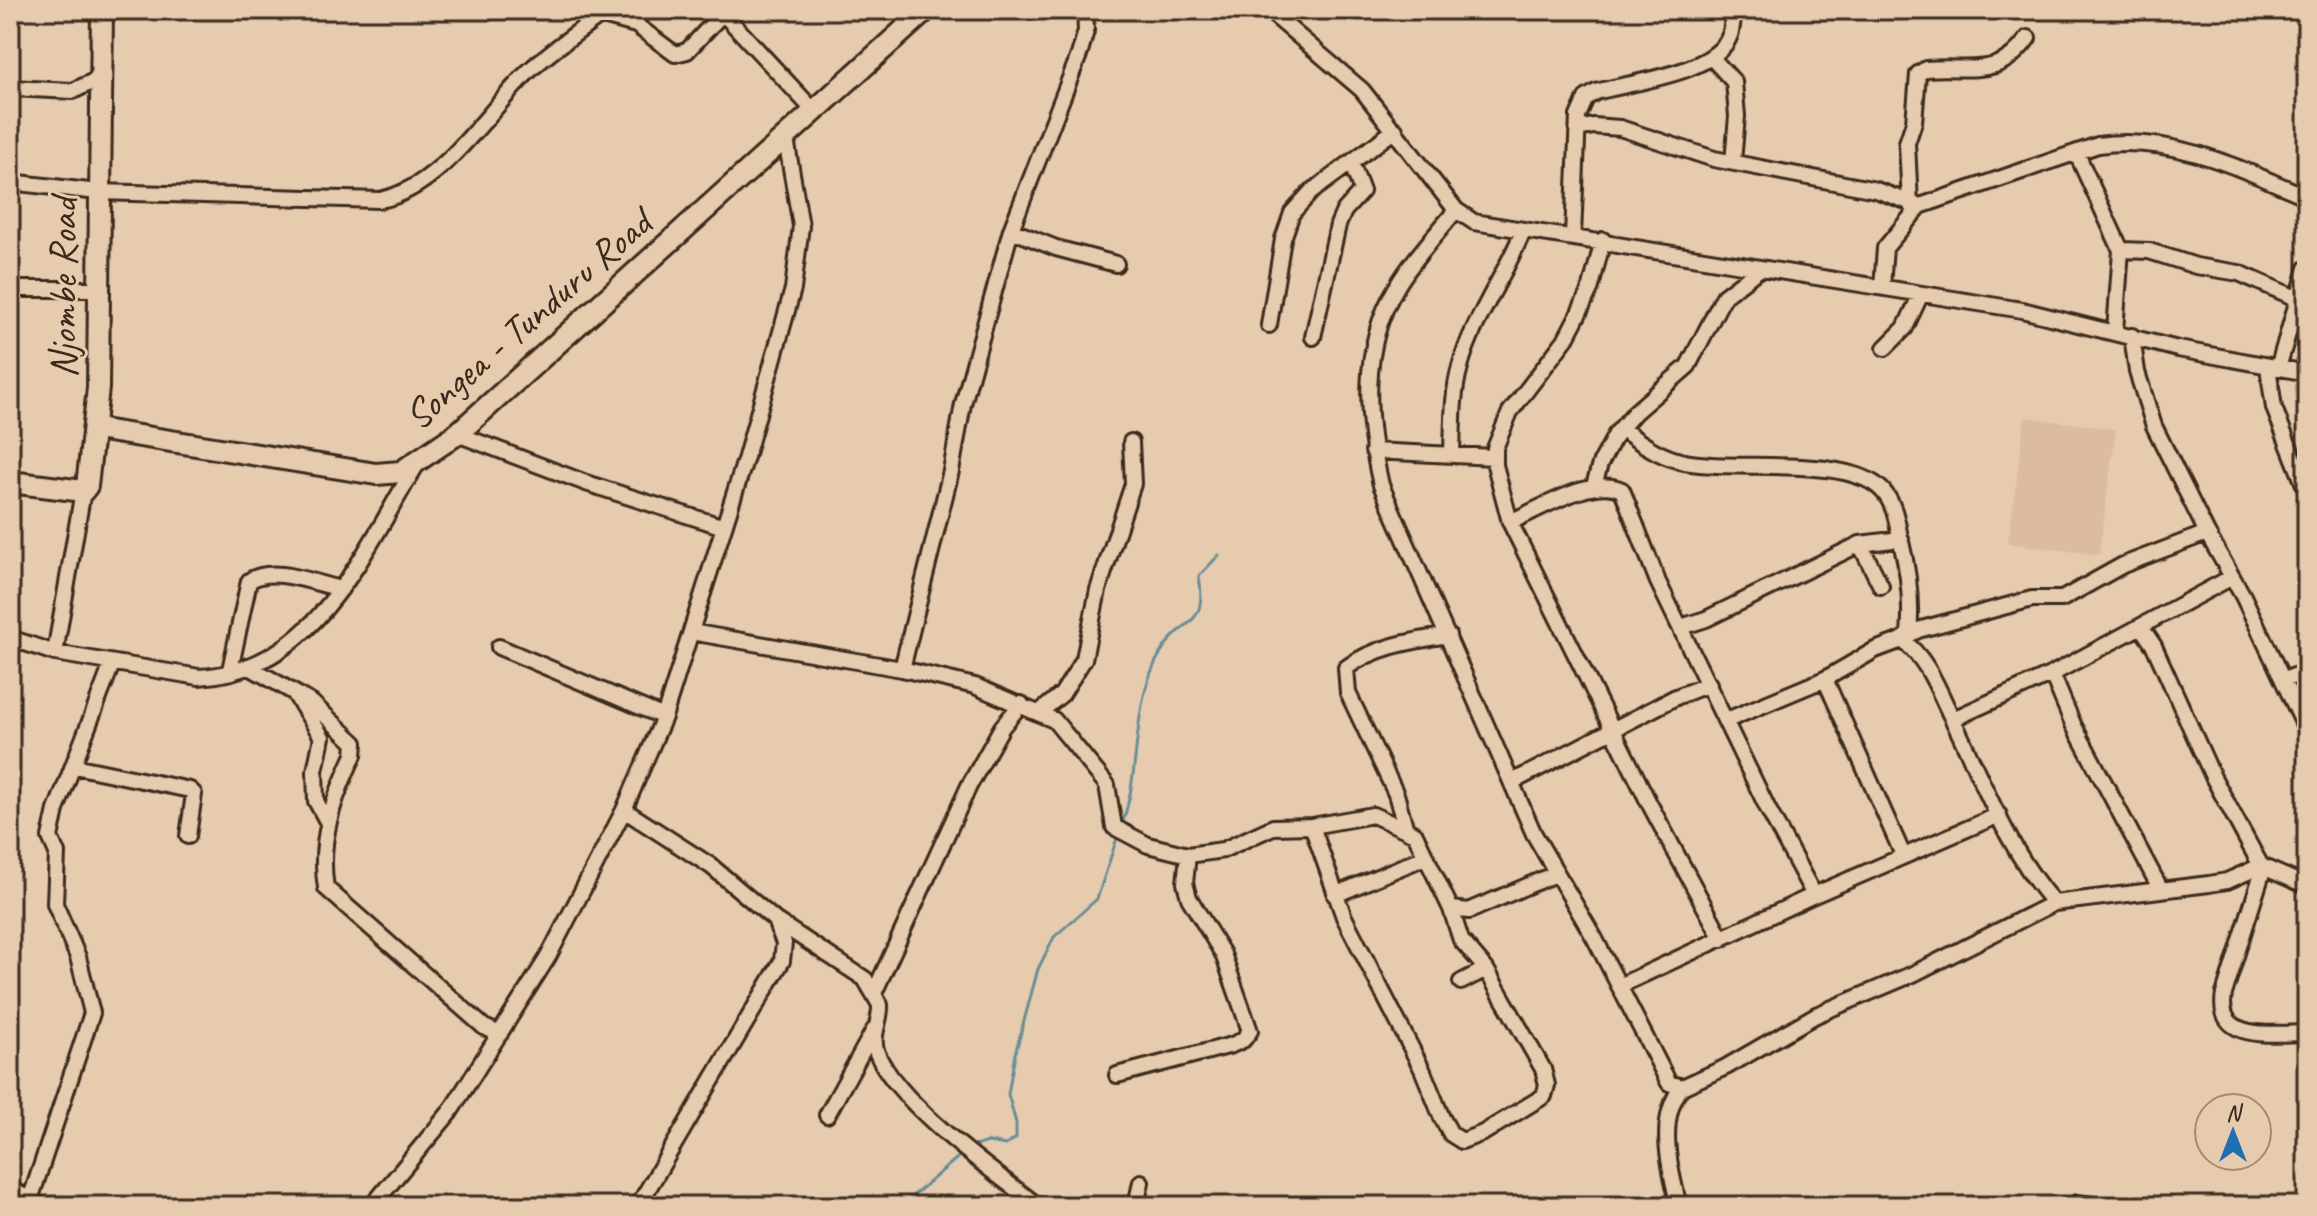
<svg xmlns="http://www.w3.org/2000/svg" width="2317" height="1216" viewBox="0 0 2317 1216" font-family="Caveat,sans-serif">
<rect width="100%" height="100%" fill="#e7cbae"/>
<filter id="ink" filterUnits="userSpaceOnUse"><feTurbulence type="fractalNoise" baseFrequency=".0125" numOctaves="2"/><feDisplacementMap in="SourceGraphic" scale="16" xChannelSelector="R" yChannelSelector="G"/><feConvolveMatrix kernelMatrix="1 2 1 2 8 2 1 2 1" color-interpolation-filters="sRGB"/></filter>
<g filter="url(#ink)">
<path fill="#dcbca0" d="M 2025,417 L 2116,429 L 2099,555 L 2008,543 Z"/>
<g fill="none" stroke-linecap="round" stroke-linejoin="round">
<path stroke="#698e97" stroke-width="3" d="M 1122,824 C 1142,769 1130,703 1161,652 C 1183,616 1208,629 1199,576 L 1219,555
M 969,1148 L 988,1142 L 1006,1145 L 1016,1138 L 1016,1123 L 1008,1094 L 1015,1054 L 1038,969 L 1054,937 L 1097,899 L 1118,835
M 901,1206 L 963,1153"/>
<g stroke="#3b2a1e" stroke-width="20">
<path id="minor" d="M 581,10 L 636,25 L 675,54 L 687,51 L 723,13
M 720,10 L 816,113
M 1268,10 L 1362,90 L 1456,210 L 1474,222 L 2022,310 L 2178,349 L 2307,373
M 1712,58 L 1734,82 L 1737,116 L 1733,162
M 10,88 L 73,91 L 100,78
M 1578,129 L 1593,126 L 1620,128 L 1714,159 L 1876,190 L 1920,206 L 2098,145 C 2171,134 2242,169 2307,197
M 2077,154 L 2121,250 L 2115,331
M 10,182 L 98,192 L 380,200 C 441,188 485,114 528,72 C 550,51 577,33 601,15
M 1910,204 L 1907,143 L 1914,122 L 1918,74 L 1926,69 C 1971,65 1998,80 2028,38
M 1456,210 C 1436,235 1412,260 1396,288 C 1360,348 1366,420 1381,485 L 1534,834 L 1595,939 L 1669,1083 L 1682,1087 L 1726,1067 L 1816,1015 L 1913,974 L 2054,903 L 2209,884 L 2227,881 L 2261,866
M 1011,230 L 1056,248 L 1116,264
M 1573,236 L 1578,116 L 1586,98 L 1596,92 C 1632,82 1717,73 1730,35 C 1733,27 1732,18 1734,10
M 1603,240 L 1591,287 L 1578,315 L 1565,340 L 1510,412 L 1495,448 L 1495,465 L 1510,522 L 1649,803 L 1722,939
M 2121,250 L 2149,251 L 2196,266 L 2239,273 L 2296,298
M 1882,287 L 1885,248 L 1920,206
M 10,289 L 100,289
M 1269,325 L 1283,239 L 1292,213 L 1311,192 L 1395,130
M 2132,336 L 2137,372 L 2154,426 L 2207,533 L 2243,596 L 2307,731
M 1313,337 L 1338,225 L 1344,211 L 1362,191 L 1352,165
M 1885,348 L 1905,328 L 1921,294
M 2268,367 L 2274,408 L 2307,492
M 2278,368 L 2307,268
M 1621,428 C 1639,442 1657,455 1680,461 C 1728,473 1849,453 1883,491 C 1896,506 1897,524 1901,542 C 1909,573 1912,602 1909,634
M 457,434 L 586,483 L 724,527
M 1373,451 L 1494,457
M 1452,454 C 1453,425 1452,395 1460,367 C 1472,321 1505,276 1523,231
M 1594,486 L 1600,464 L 1616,434 L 1635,412 L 1688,366 L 1724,296 L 1758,270
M 1510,522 C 1538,510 1594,475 1622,490 L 1658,582 L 1768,809 L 1814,895
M 1860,544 L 1881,586
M 1681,627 L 1706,619 L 1860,544 L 1901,539
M 2141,627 L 2154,646 L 2213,777 L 2261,866 L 2307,886
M 691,632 L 902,669 L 951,471 L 963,404 L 1011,230 L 1079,55 L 1086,31 L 1085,10
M 1905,637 L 1918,630 L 2032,599 L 2062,599 L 2123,565 L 2207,533
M 10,638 L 55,653 L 199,677 C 316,671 364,550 417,464
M 499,647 L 664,717
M 55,653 L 83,491
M 248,666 L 312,703 L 355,743 L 354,755 C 334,797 318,840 326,888 L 484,1027 L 500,1034
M 902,669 L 975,686 L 1054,720 L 1107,785 L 1114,827 L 1148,845 L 1188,855 L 1223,850 L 1273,827 L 1312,826 L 1373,815 L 1415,834 L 1451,909
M 230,670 L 249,581 C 273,565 313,583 341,589
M 2052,674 L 2073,724 L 2160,888
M 1825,679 L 1903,855
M 2284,680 L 2307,671
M 296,696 L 322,737 L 315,771 L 316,801 L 328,823
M 1040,712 L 1062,694 L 1084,659 L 1098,590 L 1133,484 L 1131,442
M 1953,719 L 2052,674 L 2232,577
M 1727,720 L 1825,679 L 1875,650 L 1902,640 C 1927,658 1938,689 1951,716 C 1981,777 2009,853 2054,903
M 74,766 L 190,790 L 194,794 L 188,836
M 1512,782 L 1676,697 L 1709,684
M 624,810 L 711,866 L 775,920 L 865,979 L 880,1005 C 881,1022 870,1035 877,1053 C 897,1103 994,1172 1038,1206
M 1312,826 L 1344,917 L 1422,1069 L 1442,1118 L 1451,1134 L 1462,1141 L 1483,1133 L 1544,1096 L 1547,1085 L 1543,1069 L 1486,969 L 1461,940 L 1451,909 L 1469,911 L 1555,874
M 1406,830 L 1396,794 L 1348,693 L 1346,668 C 1375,646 1413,641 1448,635
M 2264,867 L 2224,994 C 2215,1043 2274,1033 2307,1033
M 1335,895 L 1425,857
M 1461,982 L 1486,969
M 1619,986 L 1814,895 L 1999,815
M 875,991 L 969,786 L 1002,727 L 1021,704
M 1117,1075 L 1232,1045 L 1243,1040 L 1250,1031 L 1223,954 L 1189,898 L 1185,883 L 1188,855
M 827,1115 L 874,1030
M 10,1189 L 42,1206
M 30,1200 L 92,1013 L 78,957 L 55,904 L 57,853 L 50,837 L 56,810 L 112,664
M 2077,1203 L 2099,1206
M 372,1206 L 450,1112 L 548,957 L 624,810 L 664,717 L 746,457 L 793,289 L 801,226 L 786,139
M 638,1206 L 782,961 L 784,943 L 775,920
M 1136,1206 L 1141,1182
M 1679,1206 C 1670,1169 1656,1119 1682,1087"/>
</g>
<g stroke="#3b2a1e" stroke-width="26">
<path id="highway" d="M 96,429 L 376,474 L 401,472 L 457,434 L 926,10
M 10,482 L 83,491 L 87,486 L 98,388 L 102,10"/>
</g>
<use href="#minor" stroke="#e7cbae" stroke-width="14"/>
<use href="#highway" stroke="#e7cbae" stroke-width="20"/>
</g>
</g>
<g text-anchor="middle" stroke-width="6" stroke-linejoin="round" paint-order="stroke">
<g font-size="40" fill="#3b2a1e" stroke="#e7cbae">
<text transform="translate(62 288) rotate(-90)" y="14">Njombe Road</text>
<text transform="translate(527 319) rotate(-41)" y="14">Songea - Tunduru Road</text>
</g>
</g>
<rect width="2317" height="1216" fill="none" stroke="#e7cbae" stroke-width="40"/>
<rect x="20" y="20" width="2277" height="1176" fill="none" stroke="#3b2a1e" stroke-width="3" filter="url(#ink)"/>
<g transform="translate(2233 1132)"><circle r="38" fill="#e7cbae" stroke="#a28b74" stroke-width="2"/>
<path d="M0-6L14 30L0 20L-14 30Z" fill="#1f6fb2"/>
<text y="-12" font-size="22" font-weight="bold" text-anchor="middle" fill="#3b2a1e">N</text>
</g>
</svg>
